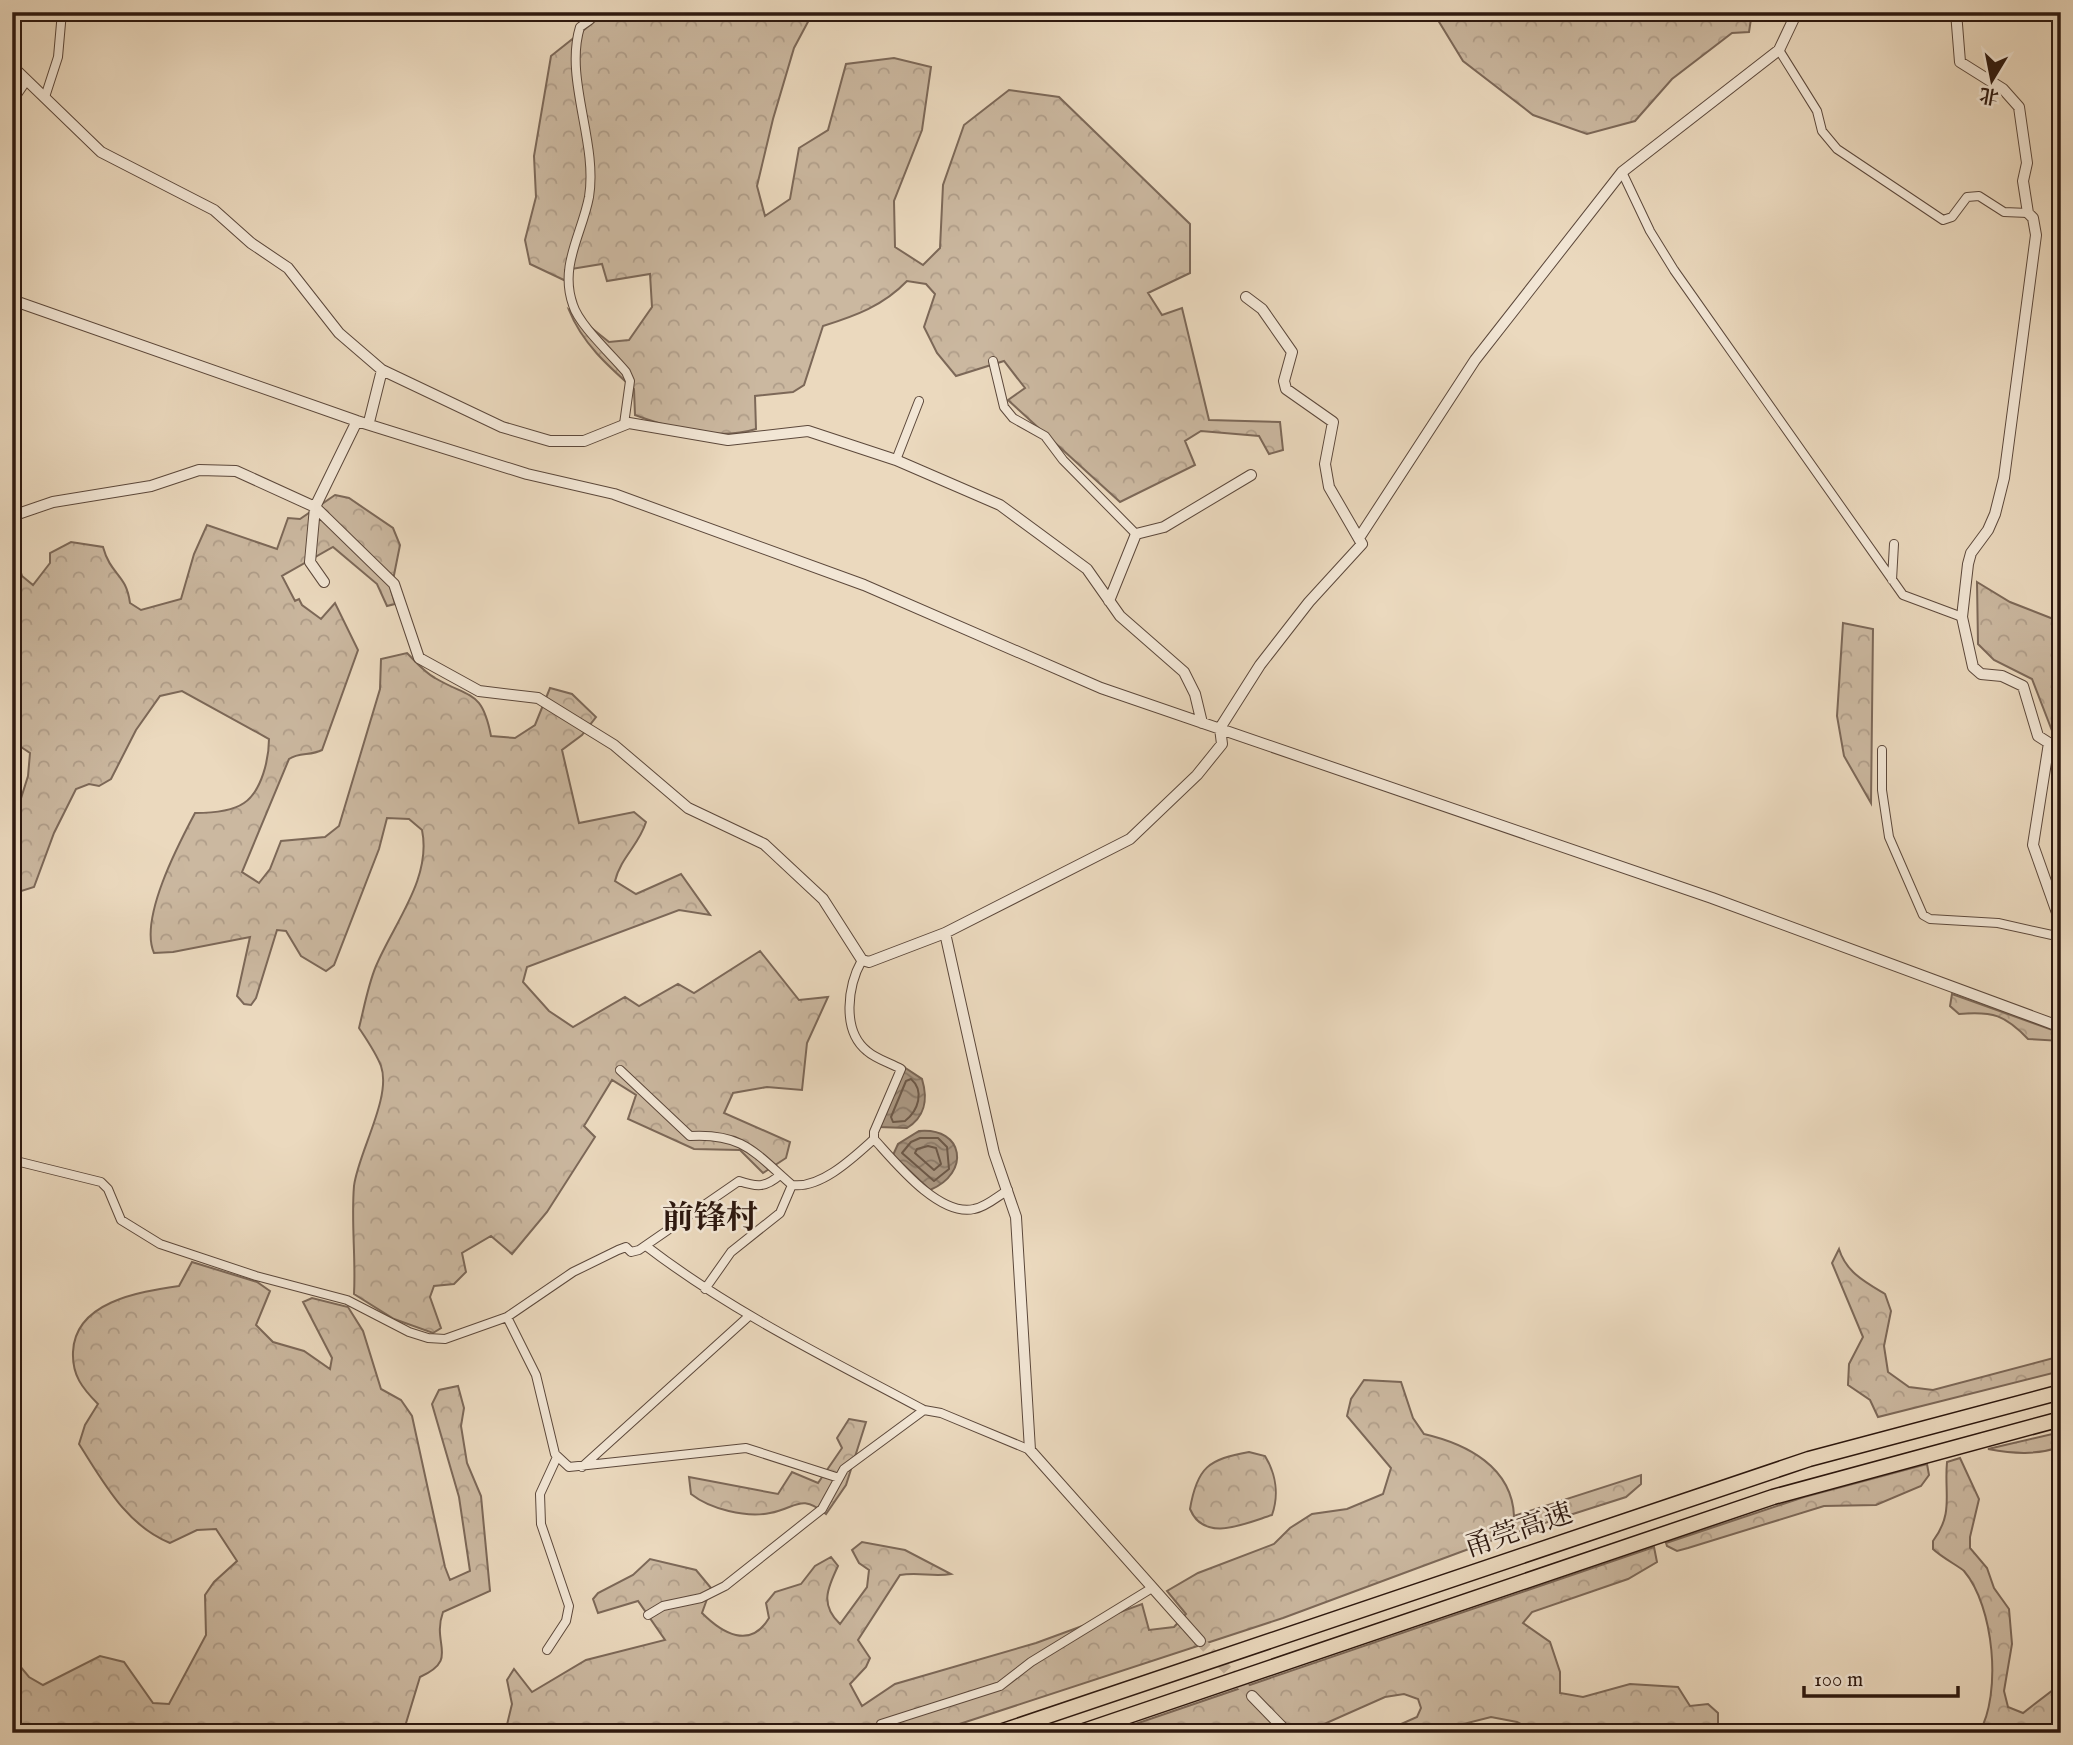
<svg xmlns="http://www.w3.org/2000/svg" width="2073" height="1745" viewBox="0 0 2073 1745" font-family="'IM FELL English','Noto Serif SC',serif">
<defs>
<pattern id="forest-crowns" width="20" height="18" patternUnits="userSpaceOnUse" patternTransform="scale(1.75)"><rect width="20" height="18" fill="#cbb8a0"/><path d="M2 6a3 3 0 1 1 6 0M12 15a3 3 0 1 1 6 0" fill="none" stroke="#af9d89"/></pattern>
<pattern id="water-waves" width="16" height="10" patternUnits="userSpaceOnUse" patternTransform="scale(1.75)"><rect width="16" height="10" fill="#aa9782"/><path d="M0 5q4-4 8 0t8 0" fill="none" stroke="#8b7a69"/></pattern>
</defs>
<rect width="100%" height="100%" fill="#ebd9be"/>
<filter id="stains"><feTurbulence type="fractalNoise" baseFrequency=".00286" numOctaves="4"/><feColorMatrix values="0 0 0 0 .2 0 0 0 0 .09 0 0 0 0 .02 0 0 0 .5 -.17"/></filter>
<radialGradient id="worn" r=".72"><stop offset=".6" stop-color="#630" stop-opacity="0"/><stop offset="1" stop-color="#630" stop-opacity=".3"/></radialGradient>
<path fill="url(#forest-crowns)" stroke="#7c6858" stroke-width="2" d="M 599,12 L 822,12 L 810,18 L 794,48 L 773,119 L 757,186 L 765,216 L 790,199 L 799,148 L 828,130 L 846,64 L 894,58 L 931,67 L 922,130 L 894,201 L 895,247 L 923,265 L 940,248 L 943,185 L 964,125 L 1009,90 L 1059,97 L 1190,224 L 1190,273 L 1148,293 L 1162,315 L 1182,308 L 1209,420 L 1280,422 L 1283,450 L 1269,454 L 1259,436 L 1201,431 L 1185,441 L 1195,465 L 1120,502 L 1008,400 L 1025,388 L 1004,361 L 956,376 L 937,353 L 924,327 L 935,294 L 926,284 L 907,281 C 883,306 855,316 823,326 L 804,385 L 793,392 L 755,396 L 756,429 C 718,441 672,429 635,415 L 634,389 C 608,366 582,343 569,310 L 609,342 L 629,340 L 652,307 L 650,274 L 607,281 L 602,264 L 565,270 L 566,281 L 530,264 L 525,240 L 536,197 L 534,156 L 551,56 L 600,17 Z
M 1433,12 L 1748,12 L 1751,19 L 1749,32 L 1732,33 L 1672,79 L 1635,121 L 1587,134 L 1533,115 L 1463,61 Z
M 335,495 L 349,498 L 393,528 L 400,545 L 391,590 L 395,604 L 387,606 L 377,584 L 333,547 L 282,576 L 295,601 L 299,599 L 302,605 L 321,619 L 335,603 L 358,650 L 322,750 C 311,756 299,752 289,759 L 242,872 L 259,883 L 270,869 L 281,841 L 325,837 L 339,826 L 380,689 L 381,659 L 407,653 C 415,661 424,672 435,678 C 471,699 482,690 491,736 L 515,738 L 535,725 L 550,688 L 572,694 L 596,717 L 582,735 L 562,750 L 579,823 L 634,812 L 646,822 C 639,845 621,857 615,881 L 636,894 L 681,874 L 710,915 L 679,910 L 527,967 L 523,982 L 549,1011 L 573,1027 L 625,997 L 639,1006 L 678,984 L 694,993 L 760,951 L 799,1000 L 828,997 L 807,1043 L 802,1090 L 767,1087 L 733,1093 L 724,1113 L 790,1142 L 786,1158 L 763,1173 L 740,1150 L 694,1149 L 628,1119 L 636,1095 L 612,1080 L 584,1126 L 595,1137 L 547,1212 L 512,1254 L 491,1236 L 462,1253 L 466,1272 L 454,1284 L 434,1286 L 430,1297 L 441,1328 L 433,1333 L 394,1319 L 354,1294 C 356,1258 351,1222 354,1186 C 358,1153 392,1097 381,1066 C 376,1053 367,1040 359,1028 C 364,1008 368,985 376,966 C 394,923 432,878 422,830 L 409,819 L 387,818 L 379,849 L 334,965 L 326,971 L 301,956 L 286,931 L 277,930 L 256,998 L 251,1005 L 244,1004 L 237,996 L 250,937 L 173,952 L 154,953 C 139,919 178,845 195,813 C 209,813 231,812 244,803 C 262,791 269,758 269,739 L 182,691 L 160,696 L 136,730 L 111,779 L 99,786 L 89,784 L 76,789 L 54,833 L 34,887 L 12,894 L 12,827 L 28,776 L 30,753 L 12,741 L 12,561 L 18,563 L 22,576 L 33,585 L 50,563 L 50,553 L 71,542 L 103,547 C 111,576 126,573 130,603 L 141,610 L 181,599 L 194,554 L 207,525 L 277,549 L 288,518 L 300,519 Z
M 1977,582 L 2010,602 L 2061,622 L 2061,754 L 2032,679 L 1994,660 L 1978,644 Z
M 1843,623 L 1873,629 L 1871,803 L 1844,756 L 1837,716 Z
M 1952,994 L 2061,1033 L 2061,1041 L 2028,1039 C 2005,1015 1993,1011 1959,1014 L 1950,1006 Z
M 1839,1249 C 1846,1272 1865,1282 1885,1294 L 1891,1311 L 1884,1346 L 1888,1372 L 1909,1387 L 1933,1390 L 2061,1356 L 2061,1371 L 1878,1417 L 1870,1400 L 1848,1385 L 1849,1364 L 1863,1337 L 1832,1263 Z
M 192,1262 L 257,1282 L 270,1291 L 256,1325 L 273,1342 L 304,1351 L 330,1369 L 332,1358 L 303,1302 L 312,1298 L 348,1307 L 363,1331 L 381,1389 L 401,1400 L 412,1416 L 445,1567 L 450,1580 L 470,1571 L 459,1497 L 432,1404 L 439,1390 L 458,1386 L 464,1408 L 461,1426 L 467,1463 L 481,1496 L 490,1591 L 443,1612 C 431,1645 460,1659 420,1677 L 403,1733 L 138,1733 L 137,1728 L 20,1726 L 12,1729 L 12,1662 L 15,1660 L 29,1677 L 43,1685 L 100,1656 L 124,1662 L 153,1703 L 169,1704 L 206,1635 L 205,1595 L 214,1582 L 237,1561 L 216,1529 L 197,1530 L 170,1543 C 126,1525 104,1483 79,1444 L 85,1425 L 98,1404 C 82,1388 72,1375 73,1352 C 75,1302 138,1292 179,1286 Z
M 1364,1380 L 1401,1382 L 1413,1418 L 1424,1434 C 1467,1444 1512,1467 1514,1516 L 1641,1475 L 1641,1484 L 1626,1497 L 1501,1537 L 1283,1618 L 932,1733 L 505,1733 L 512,1704 L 507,1680 L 514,1669 L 532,1692 L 586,1660 L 665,1640 L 638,1601 L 598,1613 L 593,1599 L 598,1593 L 633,1575 L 650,1559 L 696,1570 L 711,1588 L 702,1613 C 722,1633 750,1650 769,1618 L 766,1603 L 775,1592 L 801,1584 L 815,1566 L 831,1557 L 838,1566 C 827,1589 820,1605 840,1624 L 867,1587 L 869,1570 L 859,1563 L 852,1550 L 862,1542 L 905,1550 L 951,1574 C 934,1577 918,1572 900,1575 L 858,1640 L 870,1658 L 866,1667 L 850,1684 L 862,1706 L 895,1684 L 1036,1643 L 1142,1604 L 1149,1630 L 1174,1627 L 1186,1614 L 1167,1591 L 1198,1573 L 1274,1544 L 1290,1528 L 1312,1514 L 1347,1509 L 1383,1494 L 1391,1468 L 1347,1416 L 1351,1399 Z
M 849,1419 L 866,1422 L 846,1485 L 826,1514 C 800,1493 797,1508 770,1513 C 746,1518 710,1509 691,1494 L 689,1477 L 778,1494 L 792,1472 L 818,1483 L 842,1448 L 837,1438 Z
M 2061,1432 L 2061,1447 C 2035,1455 2015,1454 1988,1449 Z
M 1249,1452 L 1265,1456 C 1276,1474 1279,1495 1272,1515 C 1244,1524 1204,1543 1190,1509 C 1197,1467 1209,1459 1249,1452 Z
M 1960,1458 L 1979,1499 L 1970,1537 L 1970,1548 L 1987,1568 L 1994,1588 L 2009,1609 L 2012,1644 L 2004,1691 L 2008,1707 L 2023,1713 L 2053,1690 L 2061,1688 L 2061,1733 L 1979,1733 C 2002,1694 1994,1606 1964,1571 C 1960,1567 1941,1557 1933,1549 L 1933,1541 C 1954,1513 1944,1494 1947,1462 Z
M 1927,1464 L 1929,1475 L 1921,1486 L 1876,1505 L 1824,1506 L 1688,1548 L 1677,1551 L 1667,1546 L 1666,1543 L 1804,1497 Z
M 1654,1547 L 1657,1562 L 1628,1579 L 1532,1612 L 1523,1623 L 1550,1642 L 1560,1672 L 1560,1693 L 1583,1697 L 1630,1684 L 1678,1687 L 1690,1706 L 1708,1704 L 1718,1713 L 1718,1733 L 1538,1733 L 1517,1722 L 1491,1717 L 1428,1733 L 1393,1733 L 1390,1729 L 1417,1717 L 1421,1708 L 1418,1699 L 1404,1694 L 1385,1697 L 1304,1733 L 1109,1733 Z"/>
<path fill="url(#water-waves)" stroke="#786454" stroke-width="2" d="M 904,1067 L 922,1079 C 928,1099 926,1116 907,1128 L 879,1127 Z
M 919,1131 C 964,1127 971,1173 930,1190 L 893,1155 L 898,1144 Z"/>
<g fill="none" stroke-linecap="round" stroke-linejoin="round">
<path stroke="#6c5848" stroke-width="2" d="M 911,1079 C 925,1091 918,1111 905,1121 L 893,1122 L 891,1117 L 906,1081 Z
M 920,1138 L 938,1138 L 947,1147 L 949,1169 L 934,1181 L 902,1153 L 911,1142 Z
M 928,1146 L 936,1148 L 941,1164 L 934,1170 L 915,1153 L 917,1149 Z"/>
<path stroke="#c5b29b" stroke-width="10" stroke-dasharray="10 5" stroke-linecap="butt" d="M 1200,1641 L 1252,1696"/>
<g stroke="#5c483b" stroke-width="10">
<path id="minor" d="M 590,20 L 580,27 C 564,79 598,142 589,197 C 582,234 559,266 573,305 C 579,325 612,355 626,372 L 630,381 L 624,424
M 1779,50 L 1817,111 L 1822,131 L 1837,149 L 1943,220 L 1952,217 L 1967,197 L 1979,196 L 2004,212 L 2028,213
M 45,97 L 58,57 L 62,12
M 12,102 L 27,80
M 1622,172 L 1650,231 L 1674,270 L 1903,595 L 1962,617
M 993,361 L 1004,407 L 1013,418 L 1045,436 L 1063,460 L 1136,534
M 896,460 L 919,401
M 1892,580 L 1894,544
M 1882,750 L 1882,790 L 1889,837 L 1923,915 L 1930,919 L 1998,923 L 2061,937
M 862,960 C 848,985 841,1030 867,1051 C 876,1059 890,1063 901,1069 L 874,1132 L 874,1139 C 895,1162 939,1217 974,1209 C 986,1207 998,1196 1008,1190
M 620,1070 L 690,1136 C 743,1133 755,1153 792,1185 C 821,1189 854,1157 874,1139
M 12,1160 L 101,1182 L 108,1189 L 121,1220 L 160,1244 L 256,1276 L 347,1300 L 409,1332 L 428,1338 L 445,1339 L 507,1317 L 573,1272 L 618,1250 L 626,1247 L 631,1252 L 639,1250 L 739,1181 C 757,1187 765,1188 780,1175
M 646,1246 C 732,1312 829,1359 924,1410
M 705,1289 L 731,1252 L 780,1213 L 792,1185
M 507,1317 L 536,1375 L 555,1454 L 569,1467 L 746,1448 L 839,1478
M 582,1467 L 749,1316
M 648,1615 L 663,1606 L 701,1598 L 725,1586 L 822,1509 L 844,1469 L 924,1410 L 941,1413 L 1030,1450
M 547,1650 L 566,1621 L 569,1606 L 541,1524 L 540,1494 L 557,1457
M 881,1733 L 881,1724 L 1000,1686 L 1031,1662 L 1152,1588"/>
</g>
<g stroke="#5c483b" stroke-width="12">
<path id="tertiary" d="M 1956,12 L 1960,62 L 2003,89 L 2019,107 L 2027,163 L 2023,181 L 2028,213 L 2033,218 L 2036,235 L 2004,478 L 1995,514 L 1988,530 L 1971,553 L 1968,564 L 1962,617 L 1973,667 L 1981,674 L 2002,676 L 2023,686 L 2038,736 L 2049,743 L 2033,845 L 2061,924
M 12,66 L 101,152 L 214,210 L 251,243 L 288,268 L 339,333 L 382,370 L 502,427 L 550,441 L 584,441 L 629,423 L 728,440 L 808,431 L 896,460 L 1000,505 L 1087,569 L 1120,616 L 1184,672 L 1195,694 L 1202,723
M 12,300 L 357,421 L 527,474 L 614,494 L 864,585 L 1101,688 L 1712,898 L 2061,1027
M 369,422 L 382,370
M 12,516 L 53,502 L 151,486 L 199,470 L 236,471 L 315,507 L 394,584 L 419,658 L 479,691 L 538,698 L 614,745 L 688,808 L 764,844 L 823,899 L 862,960 L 869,962 L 945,933 L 1130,839 L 1197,775 L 1222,744 L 1220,728 L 1260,665 L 1309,602 L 1362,544 L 1329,487 L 1325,464 L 1333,422 L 1286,389 L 1284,381 L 1292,352 L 1262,309 L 1246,297
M 1359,538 L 1475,360 L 1622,172 L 1779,50 L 1797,12
M 324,582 L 310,562 L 315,507 L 357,421
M 1109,601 L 1136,534 L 1164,527 L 1251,475
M 945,933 L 994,1153 L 1016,1217 L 1030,1450 L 1200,1641
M 1252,1696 L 1288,1733"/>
</g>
<g stroke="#2d180f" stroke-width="17">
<path id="motorway" d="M 997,1733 L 1809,1459 L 2061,1392
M 1078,1733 L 1773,1497 L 2061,1419"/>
</g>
<use href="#minor" stroke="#f2e6d5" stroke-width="8"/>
<use href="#tertiary" stroke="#f2e6d5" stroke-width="10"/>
<use href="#motorway" stroke="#ebd9be" stroke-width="14"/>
</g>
<g text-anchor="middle" stroke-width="5" stroke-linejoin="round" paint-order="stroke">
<g font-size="28" fill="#2d180f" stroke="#f2e6d5">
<text transform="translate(1518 1529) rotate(-19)" y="10">甬莞高速</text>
</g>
<g font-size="32" font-weight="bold" fill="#2d180f" stroke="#f2e6d5">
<text x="710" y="1228">前锋村</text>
</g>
</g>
<rect width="2073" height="1745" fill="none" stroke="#ebd9be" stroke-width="42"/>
<rect x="14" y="14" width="2045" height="1717" fill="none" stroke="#2d180f" stroke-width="3.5"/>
<rect x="21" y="21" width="2031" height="1703" fill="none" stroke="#2d180f" stroke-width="2"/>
<g transform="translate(1992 80) rotate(190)" stroke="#f2e6d5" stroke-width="5" paint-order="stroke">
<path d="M0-5L12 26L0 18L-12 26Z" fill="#2d180f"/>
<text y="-10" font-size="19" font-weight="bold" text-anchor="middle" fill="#2d180f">北</text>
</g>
<path d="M1804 1686v10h154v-10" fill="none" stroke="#2d180f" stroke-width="3.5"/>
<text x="1814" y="1686" font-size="21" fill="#2d180f" stroke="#f2e6d5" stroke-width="5" paint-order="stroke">100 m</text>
<rect width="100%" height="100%" filter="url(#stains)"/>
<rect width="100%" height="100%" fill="url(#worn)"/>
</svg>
